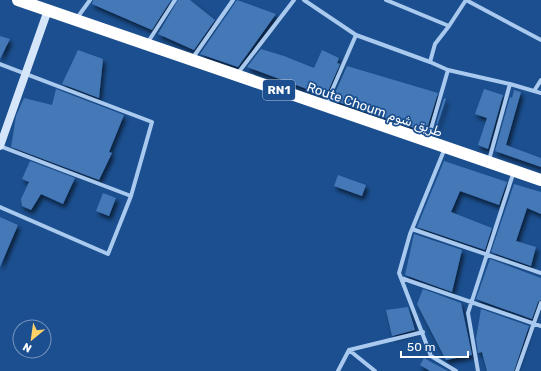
<svg xmlns="http://www.w3.org/2000/svg" width="541" height="371" viewBox="0 0 541 371" font-family="Rubik,'Noto Sans Arabic',sans-serif">
<defs>
<filter id="shadow"><feDropShadow dx="2.5" dy="4" stdDeviation="2" flood-color="#0009"/></filter>
</defs>
<rect width="100%" height="100%" fill="#1b4f8f"/>
<path fill="#4478b7" filter="url(#shadow)" d="M 93,0 L 171,0 L 152,30 L 92,4 Z
M 178,0 L 190,0 L 215,20 L 194,50 L 158,34 Z
M 237,0 L 276,14 L 238,67 L 200,54 Z
M 0,36 L 10,39 L 0,59 Z
M 261,49 L 284,56 L 314,68 L 322,50 L 339,58 L 337,63 L 340,64 L 326,96 L 247,67 Z
M 78,50 L 103,59 L 99,98 L 62,84 Z
M 347,66 L 438,93 L 426,132 L 332,100 Z
M 56,89 L 124,115 L 109,152 L 112,153 L 99,180 L 11,147 L 16,116 L 24,98 L 52,105 Z
M 484,89 L 503,95 L 488,149 L 478,145 L 487,118 L 475,114 Z
M 514,90 L 521,92 L 506,145 L 541,158 L 541,167 L 495,151 L 510,97 L 512,98 Z
M 444,98 L 446,99 L 435,132 L 434,131 Z
M 30,161 L 75,178 L 63,204 L 41,194 L 31,210 L 22,206 L 21,199 L 29,182 L 22,179 Z
M 444,161 L 507,182 L 499,205 L 460,191 L 451,212 L 492,228 L 485,250 L 417,227 Z
M 338,175 L 366,185 L 362,196 L 334,186 Z
M 514,184 L 541,192 L 541,214 L 527,208 L 516,241 L 536,247 L 531,266 L 491,252 Z
M 103,193 L 116,198 L 109,216 L 96,211 Z
M 0,217 L 18,225 L 0,267 Z
M 414,234 L 462,250 L 452,292 L 405,275 Z
M 490,259 L 541,278 L 541,300 L 538,302 L 532,319 L 476,299 Z
M 423,289 L 461,303 L 472,355 L 446,360 L 417,304 Z
M 408,307 L 415,330 L 392,336 L 386,310 Z
M 481,309 L 529,326 L 514,371 L 487,371 L 482,352 L 478,353 L 476,339 Z
M 424,358 L 431,362 L 448,371 L 430,371 L 420,365 Z"/>
<g fill="none" stroke-linecap="round" stroke-linejoin="round">
<path stroke="#a9c9ee" stroke-width="4" d="M 304,0 L 356,35
M 386,0 L 449,26 L 435,44 L 430,62
M 466,0 L 541,40
M 77,18 L 90,0
M 449,26 L 466,0
M 148,42 L 175,0
M 192,59 L 233,0
M 0,64 L 152,122 L 131,196
M 238,73 L 294,0
M 534,91 L 541,80
M 326,104 L 356,35 L 430,62 L 448,70
M 428,139 L 448,70 L 510,84
M 0,146 L 131,196 L 108,254 L 0,207
M 445,148 L 410,234 L 399,273 L 431,356 L 456,371
M 489,160 L 510,84 L 541,93
M 412,229 L 541,273
M 401,278 L 541,326
M 349,350 L 423,332
M 338,371 L 349,350 L 375,371
M 478,371 L 468,313 L 514,171
M 517,371 L 541,303"/>
<path stroke="#d6e6fa" stroke-width="8" d="M 0,146 L 48,10"/>
<path stroke="#fff" stroke-width="12" d="M 18,0 L 541,180"/>
</g>
<g text-anchor="middle" stroke-width="3.5" stroke-linejoin="round" paint-order="stroke">
<rect fill="#1b4f8f" stroke="#bbcadd" stroke-width="1" x="263" y="80" width="32" height="20" rx="3"/>
<g font-size="12" font-weight="bold" fill="#fff">
<text x="279" y="94">RN1</text>
</g>
<g font-size="13" fill="#fff" stroke="#1b4f8f">
<text transform="translate(375 109) rotate(19)" y="5">Route Choum طريق شوم</text>
</g>
</g>
<g transform="translate(32 339) rotate(209)"><circle r="19" fill="#1b4f8f" stroke="#7695bc"/>
<path d="M0-3L7 15L0 10L-7 15Z" fill="#ffd166"/>
<text y="-6" font-size="11" font-weight="bold" text-anchor="middle" fill="#ffffff">N</text>
</g>
<path d="M401 351v6h67v-6" fill="none" stroke="#ffffff" stroke-width="2"/>
<text x="407" y="351" font-size="12" fill="#ffffff" stroke="#1b4f8f" stroke-width="3" paint-order="stroke">50 m</text>
</svg>
